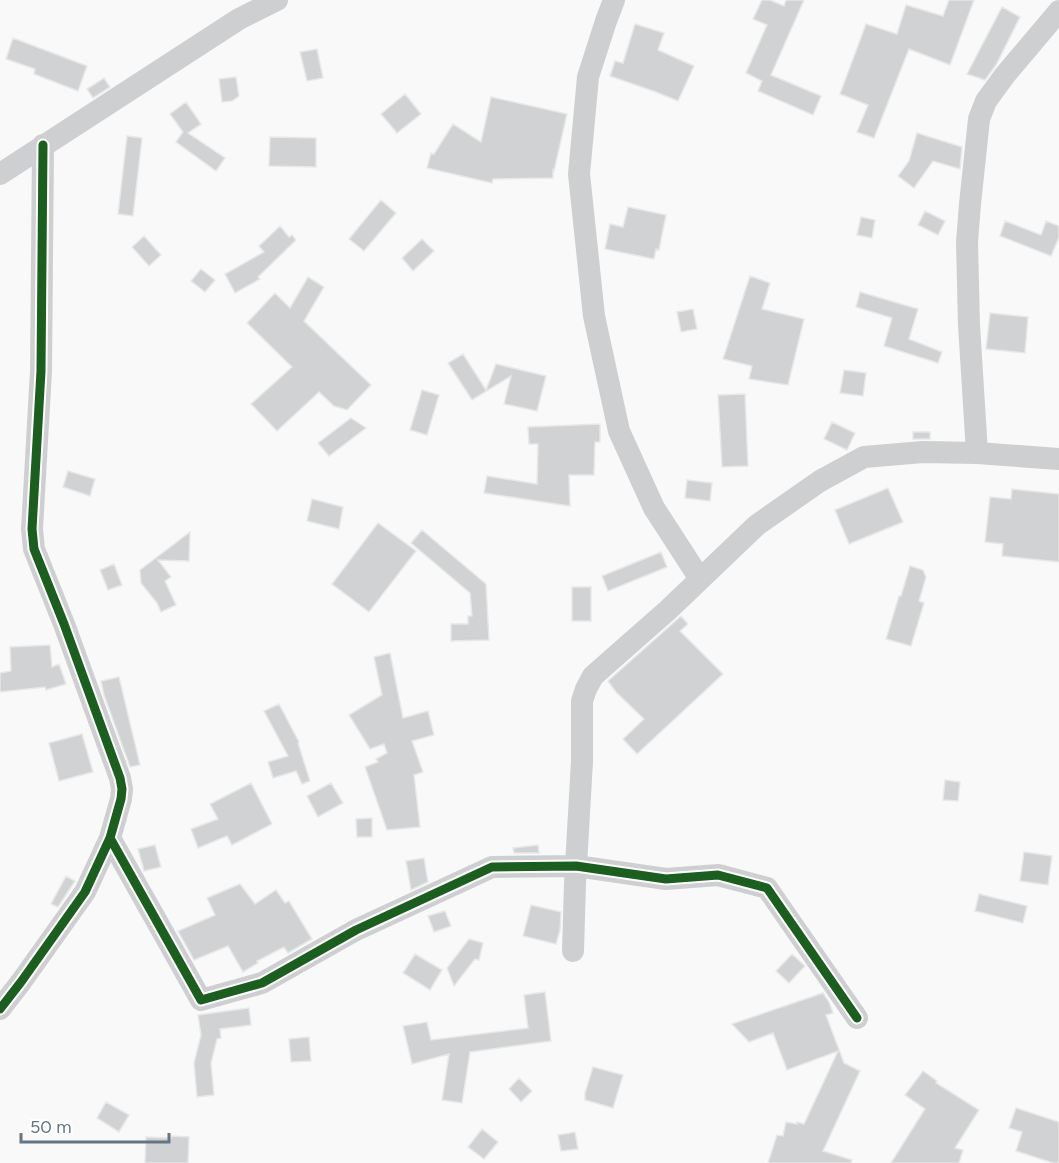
<svg xmlns="http://www.w3.org/2000/svg" width="1059" height="1163" viewBox="0 0 1059 1163" font-family="Figtree,sans-serif">
<rect width="100%" height="100%" fill="#f9f9f9"/>
<path fill="#d0d2d3" stroke="#e8e8e8" stroke-width="1.5" d="M 762,0 L 770,0 L 784,6 L 786,0 L 804,0 L 771,75 L 821,96 L 813,115 L 758,91 L 762,81 L 746,73 L 767,25 L 753,19 Z
M 949,0 L 974,0 L 950,65 L 909,49 L 874,138 L 857,132 L 868,105 L 840,94 L 866,24 L 897,34 L 906,5 L 943,16 Z
M 1002,7 L 1020,17 L 996,65 L 985,80 L 967,74 Z
M 635,24 L 664,33 L 658,50 L 694,66 L 678,101 L 656,92 L 610,76 L 615,61 L 623,63 Z
M 13,38 L 87,66 L 78,91 L 34,74 L 35,69 L 6,59 Z
M 317,49 L 323,78 L 307,81 L 300,52 Z
M 236,77 L 239,96 L 232,101 L 222,102 L 219,79 Z
M 104,78 L 110,87 L 93,98 L 87,89 Z
M 405,94 L 421,114 L 397,133 L 381,114 Z
M 491,97 L 567,114 L 554,171 L 553,170 L 553,178 L 493,179 L 492,183 L 427,168 L 431,153 L 434,154 L 453,124 L 481,142 Z
M 186,102 L 201,124 L 188,133 L 225,158 L 216,171 L 176,142 L 183,132 L 170,114 Z
M 917,133 L 962,147 L 960,169 L 933,161 L 914,188 L 898,176 L 909,161 Z
M 127,136 L 142,138 L 133,216 L 118,214 Z
M 270,137 L 316,138 L 316,167 L 269,166 Z
M 381,200 L 396,213 L 364,251 L 349,239 Z
M 628,207 L 666,215 L 659,250 L 656,249 L 654,259 L 605,249 L 610,224 L 623,227 Z
M 925,211 L 945,221 L 938,235 L 918,225 Z
M 861,217 L 875,220 L 872,238 L 857,235 Z
M 1005,221 L 1041,235 L 1046,221 L 1059,226 L 1059,237 L 1051,256 L 1000,236 Z
M 280,226 L 289,237 L 292,235 L 296,240 L 258,277 L 260,279 L 235,293 L 225,274 L 264,252 L 259,246 Z
M 144,236 L 161,255 L 149,266 L 132,247 Z
M 422,239 L 434,251 L 413,271 L 402,258 Z
M 201,269 L 215,280 L 205,292 L 191,281 Z
M 750,276 L 770,283 L 762,309 L 804,319 L 788,385 L 749,379 L 752,366 L 723,359 Z
M 308,277 L 324,287 L 304,321 L 371,385 L 347,410 L 334,406 L 319,392 L 277,431 L 251,404 L 292,367 L 247,323 L 275,293 L 290,308 Z
M 860,292 L 918,309 L 909,339 L 942,352 L 938,363 L 884,346 L 892,318 L 856,307 Z
M 693,309 L 697,329 L 681,332 L 677,312 Z
M 990,313 L 1028,317 L 1025,353 L 986,349 Z
M 463,354 L 486,390 L 496,364 L 546,376 L 537,411 L 504,404 L 511,376 L 472,400 L 448,363 Z
M 844,370 L 866,373 L 863,396 L 840,393 Z
M 422,390 L 439,395 L 427,435 L 410,430 Z
M 745,394 L 748,466 L 722,467 L 718,395 Z
M 351,418 L 366,428 L 329,456 L 318,443 Z
M 832,422 L 855,433 L 847,450 L 824,439 Z
M 600,424 L 600,442 L 595,442 L 594,475 L 569,475 L 570,506 L 484,493 L 487,476 L 537,484 L 538,444 L 529,444 L 528,427 Z
M 913,432 L 930,432 L 930,439 L 913,439 Z
M 68,471 L 95,479 L 90,496 L 63,487 Z
M 687,480 L 712,483 L 710,501 L 685,498 Z
M 888,488 L 903,522 L 849,544 L 835,510 Z
M 1012,489 L 1059,494 L 1059,562 L 1002,556 L 1003,544 L 985,542 L 990,497 L 1011,499 Z
M 312,499 L 343,507 L 339,529 L 307,521 Z
M 378,523 L 416,551 L 369,612 L 332,584 Z
M 422,530 L 486,584 L 489,640 L 451,641 L 451,624 L 468,624 L 468,616 L 472,616 L 470,593 L 411,543 Z
M 190,532 L 189,561 L 158,560 L 171,577 L 165,581 L 176,605 L 161,612 L 157,603 L 141,583 L 140,570 Z
M 661,552 L 667,567 L 608,591 L 602,576 Z
M 114,564 L 122,585 L 108,590 L 100,570 Z
M 910,566 L 923,570 L 926,577 L 919,601 L 924,603 L 911,646 L 886,639 L 899,596 L 901,596 Z
M 572,587 L 591,587 L 591,621 L 572,621 Z
M 681,616 L 688,624 L 680,631 L 723,674 L 637,754 L 623,739 L 644,719 L 616,692 L 608,681 Z
M 50,645 L 52,667 L 59,664 L 66,684 L 46,690 L 45,687 L 0,692 L 0,673 L 11,671 L 10,647 Z
M 390,653 L 403,718 L 428,711 L 434,735 L 412,741 L 423,772 L 414,775 L 420,827 L 387,830 L 365,767 L 378,762 L 376,759 L 387,753 L 384,744 L 370,749 L 349,715 L 382,695 L 374,657 Z
M 119,677 L 140,765 L 130,767 L 104,695 L 101,681 Z
M 279,704 L 299,742 L 298,743 L 310,781 L 302,784 L 296,771 L 273,778 L 268,762 L 288,756 L 264,711 Z
M 82,734 L 93,772 L 59,781 L 49,743 Z
M 945,780 L 960,782 L 958,801 L 943,800 Z
M 251,783 L 272,824 L 232,845 L 227,836 L 198,848 L 191,829 L 218,819 L 210,804 Z
M 331,783 L 343,803 L 318,817 L 307,796 Z
M 372,818 L 372,837 L 357,837 L 356,819 Z
M 155,845 L 161,867 L 144,871 L 138,849 Z
M 538,845 L 539,853 L 514,853 L 513,848 Z
M 1024,852 L 1052,856 L 1048,885 L 1020,881 Z
M 424,858 L 428,882 L 411,890 L 406,861 Z
M 66,876 L 75,881 L 58,907 L 51,904 Z
M 240,884 L 255,904 L 276,890 L 285,903 L 289,901 L 312,939 L 288,953 L 284,947 L 257,961 L 258,963 L 243,972 L 228,946 L 194,960 L 178,931 L 215,915 L 207,898 Z
M 979,894 L 1027,906 L 1023,923 L 975,911 Z
M 531,905 L 561,912 L 560,930 L 556,944 L 523,936 Z
M 445,911 L 451,926 L 434,932 L 428,916 Z
M 469,939 L 483,943 L 479,960 L 475,959 L 454,986 L 447,968 Z
M 415,954 L 442,970 L 430,990 L 403,973 Z
M 792,954 L 805,966 L 789,983 L 776,971 Z
M 545,992 L 551,1041 L 470,1052 L 462,1103 L 442,1100 L 449,1054 L 412,1064 L 403,1026 L 427,1022 L 431,1040 L 528,1028 L 524,995 Z
M 823,993 L 829,1002 L 833,1013 L 826,1015 L 844,1063 L 860,1071 L 823,1151 L 852,1160 L 851,1163 L 768,1163 L 777,1135 L 783,1136 L 786,1122 L 797,1124 L 797,1122 L 804,1124 L 838,1051 L 787,1070 L 773,1033 L 749,1042 L 732,1024 Z
M 249,1008 L 251,1025 L 220,1029 L 221,1038 L 217,1039 L 211,1063 L 214,1095 L 197,1097 L 194,1063 L 201,1035 L 198,1015 Z
M 309,1037 L 311,1061 L 291,1062 L 289,1039 Z
M 593,1067 L 623,1075 L 613,1108 L 585,1100 L 585,1093 Z
M 923,1071 L 937,1081 L 936,1083 L 979,1110 L 955,1148 L 963,1150 L 959,1163 L 891,1163 L 925,1109 L 905,1095 Z
M 519,1078 L 532,1091 L 521,1102 L 509,1089 Z
M 106,1102 L 129,1115 L 119,1132 L 97,1118 Z
M 1016,1108 L 1059,1122 L 1059,1163 L 1053,1163 L 1016,1151 L 1022,1132 L 1009,1128 Z
M 482,1129 L 498,1142 L 484,1159 L 468,1147 Z
M 575,1132 L 578,1149 L 561,1151 L 558,1135 Z
M 171,1136 L 189,1137 L 188,1163 L 145,1163 L 146,1137 L 171,1138 Z"/>
<g fill="none" stroke-linecap="round" stroke-linejoin="round">
<path stroke="#cecfd0" stroke-width="22" d="M 614,0 L 606,21 L 588,77 L 579,174 L 594,316 L 619,431 L 654,508 L 700,579
M 0,174 L 239,19 L 277,0
M 977,453 L 969,325 L 967,242 L 970,204 L 979,119 L 986,101 L 1005,75 L 1059,11
M 110,838 L 201,1000 L 262,983 L 356,930 L 492,867 L 576,866 L 666,879 L 718,875 L 767,888 L 857,1018
M 573,951 L 575,883 L 582,761 L 582,701 L 586,689 L 593,676 L 668,610 L 757,525 L 820,481 L 864,457 L 923,452 L 977,453 L 1059,459
M 0,1009 L 21,982 L 85,892 L 110,838 L 121,799 L 122,789 L 120,778 L 64,624 L 34,549 L 32,529 L 41,371 L 43,145"/>
<g stroke="#fff" stroke-width="13">
<path id="cycleway" d="M 110,838 L 201,1000 L 262,983 L 356,930 L 492,867 L 576,866 L 666,879 L 718,875 L 767,888 L 857,1018
M 0,1009 L 21,982 L 85,892 L 110,838 L 121,799 L 122,789 L 120,778 L 64,624 L 34,549 L 32,529 L 41,371 L 43,145"/>
</g>
<use href="#cycleway" stroke="#1b5e20" stroke-width="9"/>
</g>
<path d="M21 1133v9h148v-9" fill="none" stroke="#657683" stroke-width="3"/>
<text x="30" y="1133" font-size="18" fill="#657683" stroke="#ffffff" stroke-width="4.5" paint-order="stroke">50 m</text>
</svg>
